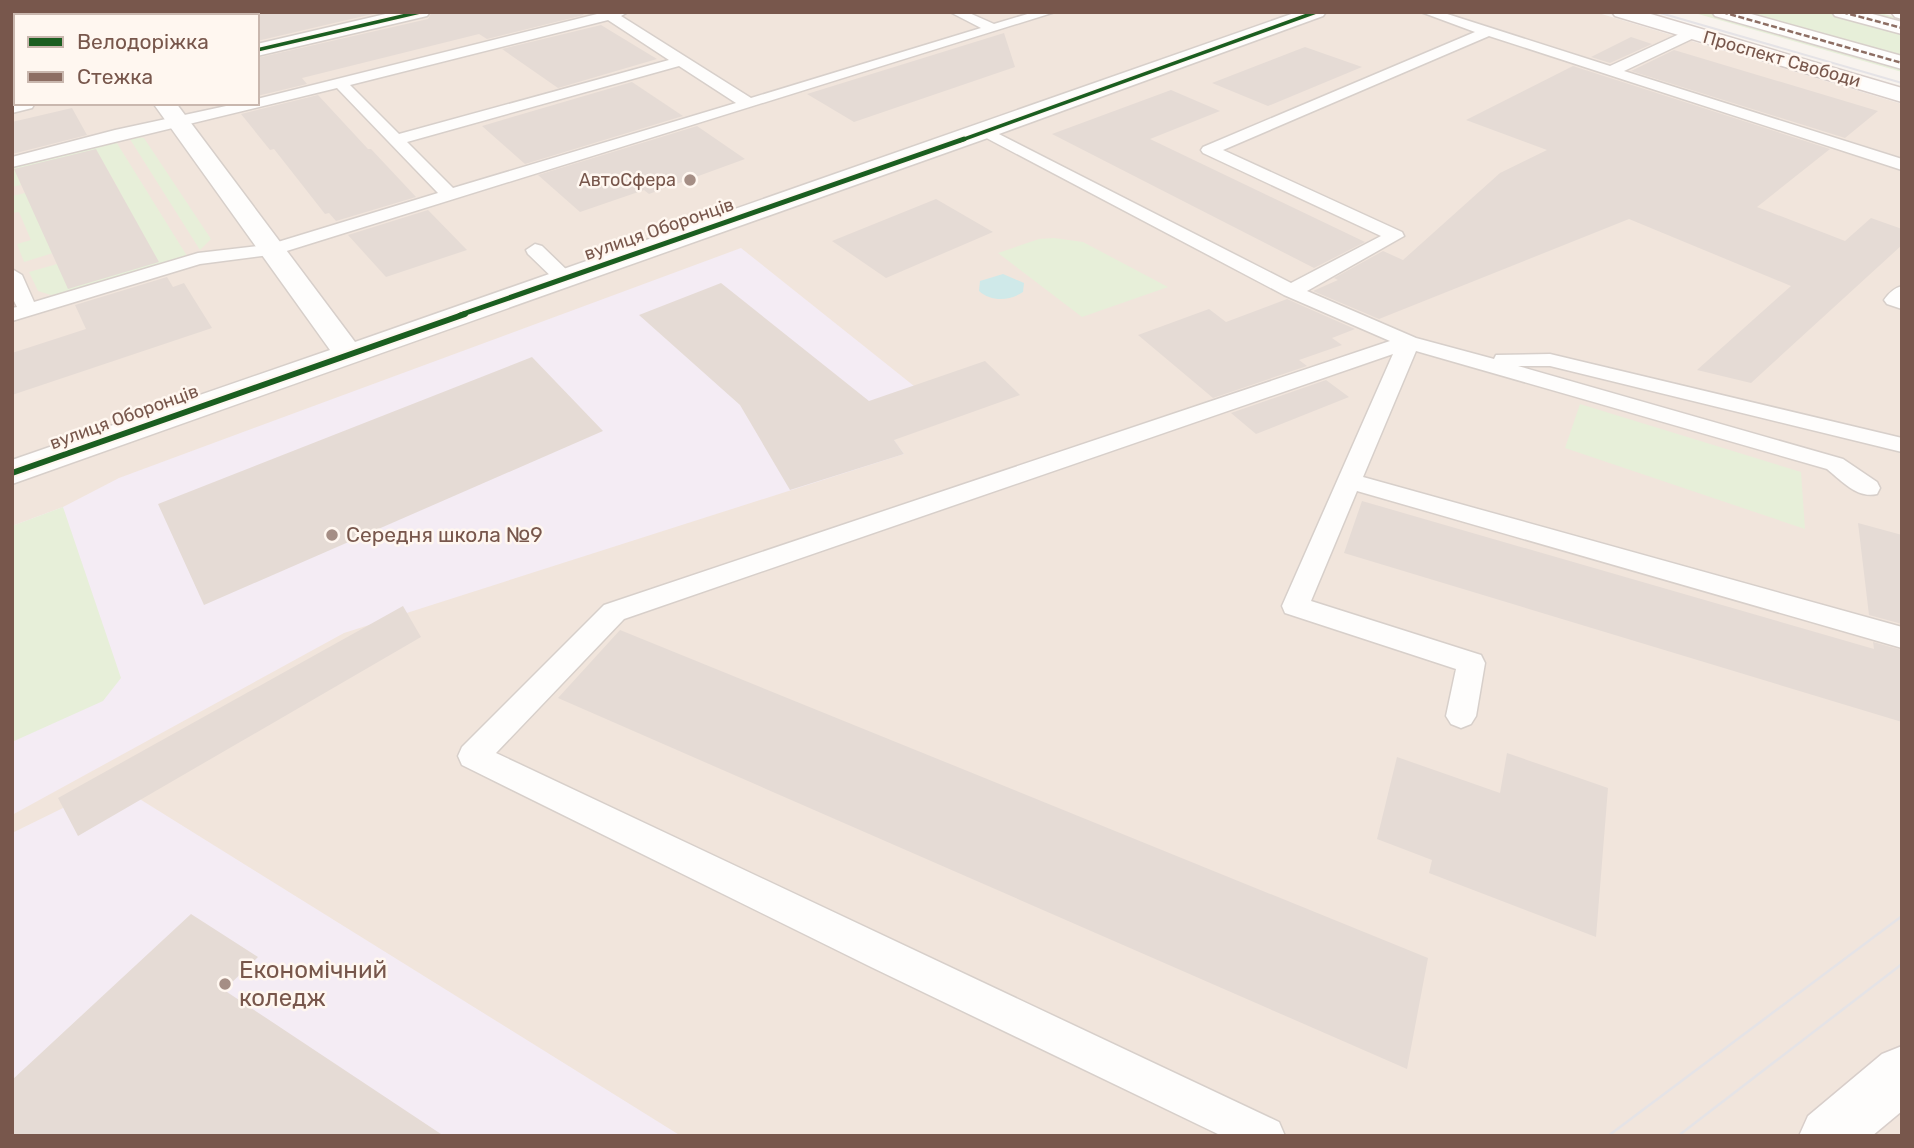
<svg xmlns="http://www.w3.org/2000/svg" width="1914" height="1148" viewBox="0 0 1914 1148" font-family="Rubik,sans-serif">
<rect width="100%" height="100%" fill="#f8f3ee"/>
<path fill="#f1e5dc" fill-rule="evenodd" d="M 12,12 L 1595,12 L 1902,104 L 1902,1136 L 12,1136 ZM 16,16 L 257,16 L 257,103 L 16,103 Z"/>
<path fill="#f4ecf4" d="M 741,248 L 914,386 L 877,417 L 904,454 L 344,633 L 12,815 L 12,526 L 63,507 L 119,478 Z
M 114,783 L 681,1136 L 12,1136 L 12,833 Z"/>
<path fill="#e7efd9" d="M 1691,12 L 1877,12 L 1902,19 L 1902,72 Z
M 128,136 L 144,138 L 211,239 L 200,250 Z
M 115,140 L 187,256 L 64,293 L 51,295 L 38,291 L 29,272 L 57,264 L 53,253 L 24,262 L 17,244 L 31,240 L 19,212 L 12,213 L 12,196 L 25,193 L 119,190 L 96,150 L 15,170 L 21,185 L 12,187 L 12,165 Z
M 1054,238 L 1083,242 L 1168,287 L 1082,317 L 998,253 L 1039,239 Z
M 1580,404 L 1801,472 L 1805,529 L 1565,448 Z
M 63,507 L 121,678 L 103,701 L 12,742 L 12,526 Z"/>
<path fill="#cfe9e9" d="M 1003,274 L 1024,283 L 1023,292 C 1010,301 991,302 979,291 L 980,281 Z"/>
<path fill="#e5dbd5" d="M 257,12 L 381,12 L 257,41 Z
M 432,12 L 580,12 L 584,15 L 487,39 L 479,34 L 302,78 L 307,84 L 257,96 L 257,58 L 428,19 Z
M 601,25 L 657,59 L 558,88 L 502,49 Z
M 1004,33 L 1015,67 L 854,122 L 807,94 Z
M 1631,37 L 1652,44 L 1610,63 L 1591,57 Z
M 1305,47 L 1362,67 L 1268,106 L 1212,83 Z
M 1674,50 L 1878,111 L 1845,138 L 1631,71 Z
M 1573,66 L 1830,149 L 1757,207 L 1845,241 L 1871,218 L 1902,229 L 1902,245 L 1751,383 L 1697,370 L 1791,286 L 1629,219 L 1379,319 L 1313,291 L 1338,280 L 1334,278 L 1383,251 L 1403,260 L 1500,173 L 1547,150 L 1466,120 Z
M 632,82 L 683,116 L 525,164 L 482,126 Z
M 1171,90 L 1220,111 L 1150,139 L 1365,242 L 1314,268 L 1052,134 Z
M 318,95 L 368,149 L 371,149 L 416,197 L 336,221 L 329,213 L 325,214 L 274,149 L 270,150 L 241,114 Z
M 72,108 L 87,135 L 12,154 L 12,122 Z
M 697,126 L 745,159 L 649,194 L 644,190 L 580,212 L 538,175 Z
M 96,149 L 159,262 L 68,289 L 14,169 Z
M 936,199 L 993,232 L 886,278 L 832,241 Z
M 428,210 L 467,250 L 386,277 L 348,235 Z
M 167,277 L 173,287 L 184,283 L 212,328 L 12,395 L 12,353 L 86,329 L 75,305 Z
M 721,283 L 869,401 L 985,361 L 1020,395 L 894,440 L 904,454 L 790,490 L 740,405 L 639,315 Z
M 1287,299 L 1355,329 L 1332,338 L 1342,345 L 1299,360 L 1307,366 L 1213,398 L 1138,335 L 1209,309 L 1226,322 Z
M 532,357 L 603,431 L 204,605 L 158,504 Z
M 1326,380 L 1349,397 L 1256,434 L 1231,413 Z
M 1362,501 L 1874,649 L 1873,642 L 1902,650 L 1902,722 L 1344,553 Z
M 1858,523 L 1902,535 L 1902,624 L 1869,615 Z
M 403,606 L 421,637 L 78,836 L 58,798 Z
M 620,630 L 1428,958 L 1407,1069 L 558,698 Z
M 1507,753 L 1608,788 L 1596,937 L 1429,873 L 1432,860 L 1377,839 L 1397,757 L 1500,793 Z
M 191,914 L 258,957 L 224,990 L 444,1136 L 12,1136 L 12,1080 Z"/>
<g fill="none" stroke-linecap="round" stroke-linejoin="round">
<g stroke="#d7cfca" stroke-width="3">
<path id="lane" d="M 127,12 L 151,12 L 146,16 L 122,16 Z
M 605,12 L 628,12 L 621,16 L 751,98 L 981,28 L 950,12 L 967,12 L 994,24 L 1034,12 L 1055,12 L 277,254 L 200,264 L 12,321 L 12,308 L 17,307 L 12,297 L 12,269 L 22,275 L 34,302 L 198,253 L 268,245 L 438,193 L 337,88 L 12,167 L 12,157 L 115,130 L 240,103 L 257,103 L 257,99 ZM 608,20 L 669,60 L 399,134 L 350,85 ZM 679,66 L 736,103 L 453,188 L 407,142 Z
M 1421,12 L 1441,12 L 1610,66 L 1688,30 L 1698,30 L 1698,36 L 1624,71 L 1902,159 L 1902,170 L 1489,36 L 1223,150 L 1402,232 L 1404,236 L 1307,291 L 1416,338 L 1494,359 L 1496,355 L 1550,354 L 1902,438 L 1902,452 L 1550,366 L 1518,366 L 1843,459 L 1877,482 L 1880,488 L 1877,494 C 1857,499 1841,480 1827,469 L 1416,351 L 1363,477 L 1902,627 L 1902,648 L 1357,491 L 1311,601 L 1481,655 L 1485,663 L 1476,716 L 1471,724 L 1461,728 L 1451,724 L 1446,716 L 1456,669 L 1285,613 L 1282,606 L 1393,354 L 624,619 L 496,753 L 1279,1122 L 1285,1136 L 1222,1136 L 871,967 L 462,765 L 458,756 L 462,747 L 604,605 L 1390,341 L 1284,295 L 977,133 L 979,130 L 991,130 L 1291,283 L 1381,236 L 1203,153 L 1201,150 L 1203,147 L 1475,32 Z
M 16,36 L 16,44 L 12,45 L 12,37 Z
M 535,244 L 542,246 L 571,274 L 574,278 L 571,282 L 557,282 L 528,254 L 526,250 Z
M 1902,286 L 1902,309 L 1887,304 L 1884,300 C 1889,293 1894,288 1902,286 Z"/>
</g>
<g stroke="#d7cfca" stroke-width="3">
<path id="street" d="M 83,12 L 103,12 L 106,16 L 86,16 Z
M 394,12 L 430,12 L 427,16 L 257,56 L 257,44 Z
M 1297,12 L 1326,12 L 1323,16 L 999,134 L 12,484 L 12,460 L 330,350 L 153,103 L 176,103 L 355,342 Z
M 1712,12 L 1744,12 L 1902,56 L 1902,69 L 1715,16 Z
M 1832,12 L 1865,12 L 1902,22 L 1902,34 L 1835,16 Z
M 16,98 L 16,103 L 35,103 L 32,108 L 12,113 L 12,99 Z"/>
</g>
<g stroke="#d8ceca" stroke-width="3">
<path id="secondary" d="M 1612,12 L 1644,12 L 1902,88 L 1902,102 L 1615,16 Z
M 1891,12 L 1902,12 L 1902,19 L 1895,17 Z
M 1902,1046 L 1902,1111 L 1872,1136 L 1799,1136 L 1808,1116 L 1882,1054 Z"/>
</g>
<use href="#lane" fill="#fefdfc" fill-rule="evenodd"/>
<use href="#street" fill="#fefdfc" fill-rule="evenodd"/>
<use href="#secondary" fill="#fefdfc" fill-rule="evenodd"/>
<path stroke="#e5e3e6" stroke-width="2" d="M 1657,12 L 1902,83"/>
<path stroke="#e5e3e6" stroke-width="2.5" d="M 1608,1136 L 1902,916
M 1678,1136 L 1902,964"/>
<path stroke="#8d6e63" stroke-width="2.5" stroke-dasharray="6 2.5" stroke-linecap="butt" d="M 1722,12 L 1902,63
M 1842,12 L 1902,28"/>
<g stroke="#fff7f0" stroke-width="6">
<path id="cycleway-far2" d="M 257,50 L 420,12
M 959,141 L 1316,12"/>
</g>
<g stroke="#fff7f0" stroke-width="8">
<path id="cycleway-far1" d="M 460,315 L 964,139"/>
</g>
<g stroke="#fff7f0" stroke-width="10">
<path id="cycleway" d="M 12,473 L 465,314"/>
</g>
<use href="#cycleway-far2" stroke="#1b5e20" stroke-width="3.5"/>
<use href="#cycleway-far1" stroke="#1b5e20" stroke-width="5"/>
<use href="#cycleway" stroke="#1b5e20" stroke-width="6"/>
</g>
<g fill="#a58e85" stroke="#fff7f0" stroke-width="2.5">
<circle cx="690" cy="180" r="7"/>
<circle cx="332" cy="535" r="7"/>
<circle cx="225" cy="984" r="7"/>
</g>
<g text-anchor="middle" stroke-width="5" stroke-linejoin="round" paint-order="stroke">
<g font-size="18" fill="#78574c" stroke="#fff7f0">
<text transform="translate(1782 59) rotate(16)" y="6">Проспект Свободи</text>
<text transform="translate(659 229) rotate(-19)" y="6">вулиця Оборонців</text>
<text transform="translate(124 417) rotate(-20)" y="6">вулиця Оборонців</text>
</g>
<g font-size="18" fill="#78574c" stroke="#fff7f0" text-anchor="end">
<text x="676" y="186">АвтоСфера</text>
</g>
<g font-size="21" fill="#78574c" stroke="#fff7f0" text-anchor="start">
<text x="346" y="542">Середня школа №9</text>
</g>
<g font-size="24" fill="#78574c" stroke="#fff7f0" text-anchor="start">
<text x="239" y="978">Економічний<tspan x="239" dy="28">коледж</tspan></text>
</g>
</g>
<rect width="1914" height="1148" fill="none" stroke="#78574c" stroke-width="28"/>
<rect x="14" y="14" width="245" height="91" fill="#fff7f0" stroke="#c9b7ae" stroke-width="2"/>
<rect x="28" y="37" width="35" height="10" fill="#1b5e20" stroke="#c9b7ae" stroke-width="2"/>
<text x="77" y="49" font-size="21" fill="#78574c">Велодоріжка</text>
<rect x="28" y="72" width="35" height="10" fill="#8d6e63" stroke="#c9b7ae" stroke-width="2"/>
<text x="77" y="84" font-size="21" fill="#78574c">Стежка</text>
</svg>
